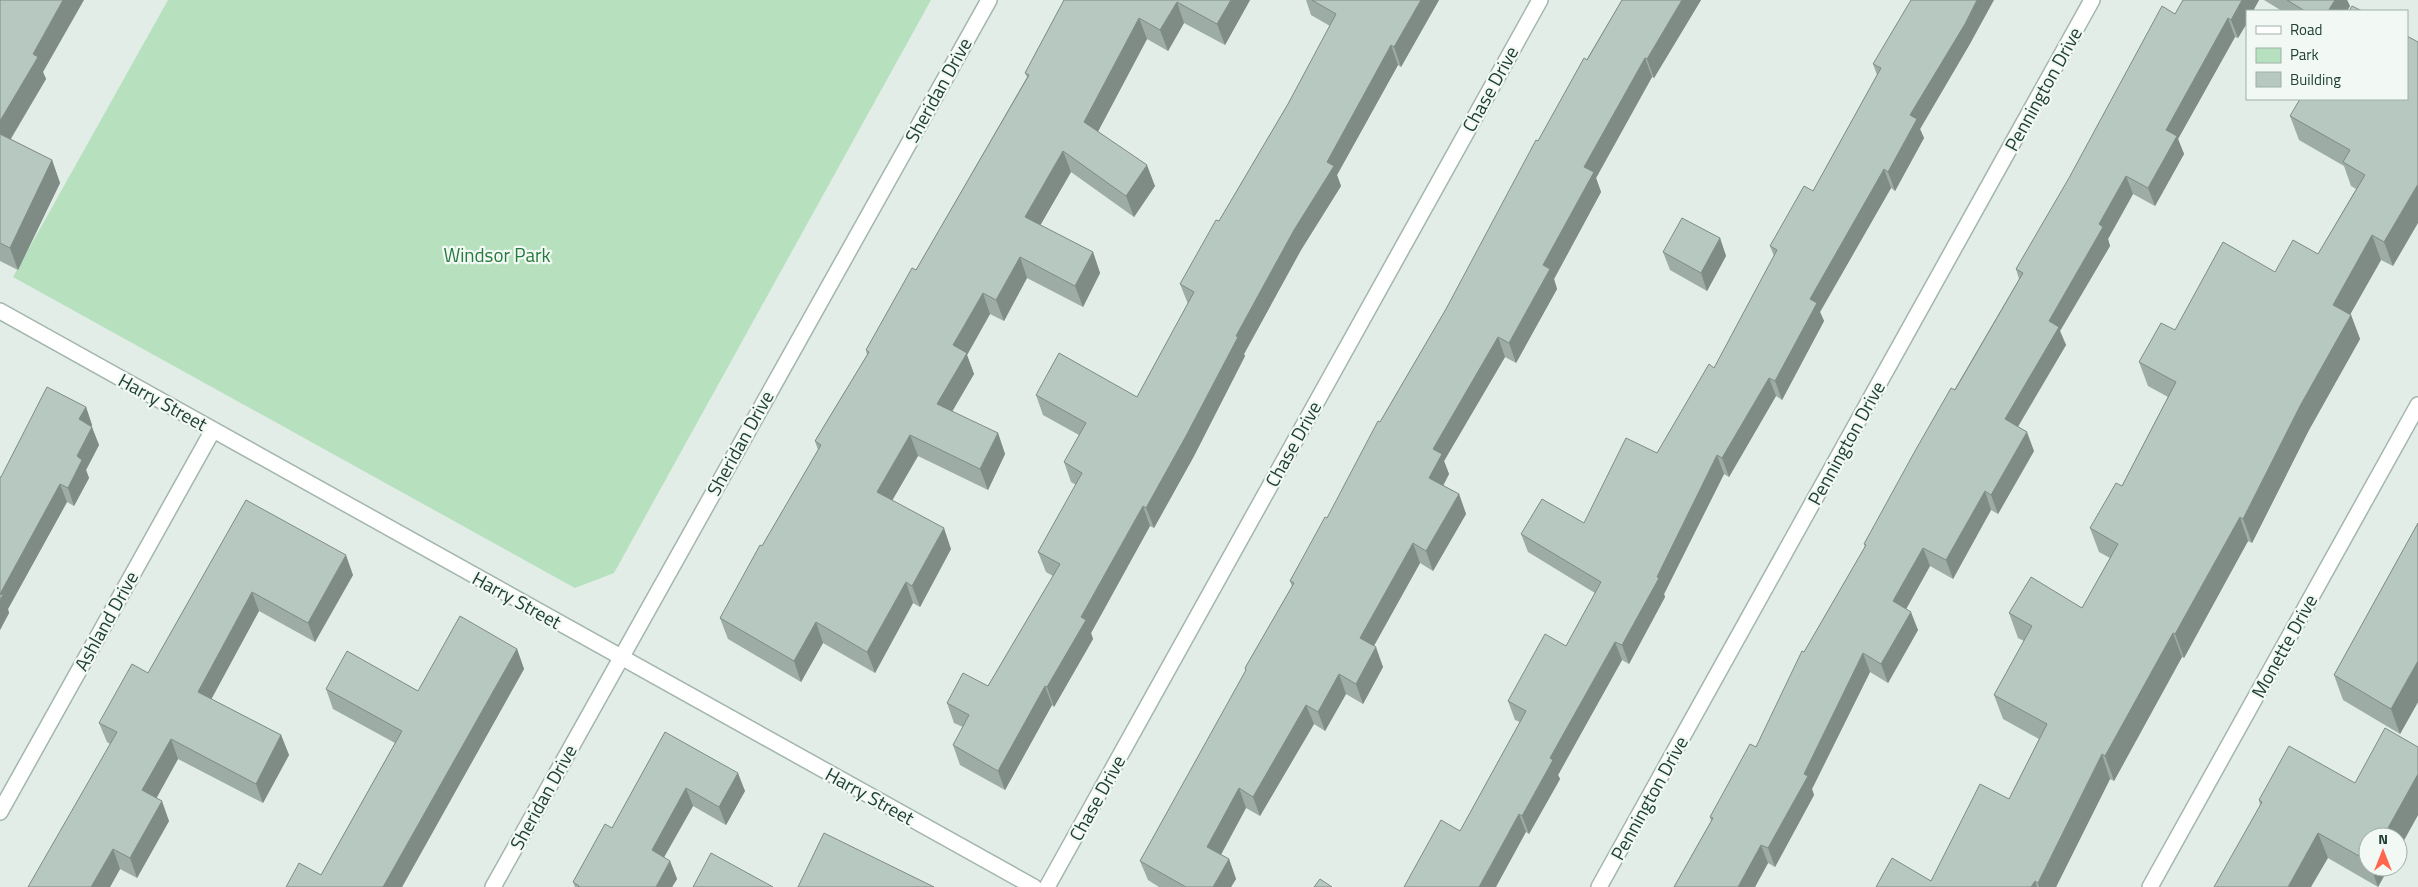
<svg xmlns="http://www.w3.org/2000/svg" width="2418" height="887" viewBox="0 0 2418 887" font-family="'Titillium Web',sans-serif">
<rect width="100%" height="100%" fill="#e1ede6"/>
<path fill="#b7e1be" d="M 168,0 L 931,0 L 614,573 L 575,588 L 13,277 Z"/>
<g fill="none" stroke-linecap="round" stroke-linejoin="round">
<g stroke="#a3b6ad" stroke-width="18">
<path id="street" d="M 0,311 L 1034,887
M 0,812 L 213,430
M 493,887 L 989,0
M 1047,887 L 1540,0
M 1599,887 L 2092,0
M 2150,887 L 2418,405"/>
</g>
<use href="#street" stroke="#fff" stroke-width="15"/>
</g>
<path fill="#9daca4" d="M 0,0 L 43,72 L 46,79 L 11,139 L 52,160 L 60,183 L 18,270 L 0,261 Z
M 1064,0 L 1250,0 L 1225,45 L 1184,23 L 1168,51 L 1147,39 L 1098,131 L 1155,186 L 1134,217 L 1071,172 L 1040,225 L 1093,252 L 1100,273 L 1083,307 L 1027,278 L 1004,321 L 990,314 L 967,355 L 974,374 L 952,412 L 998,433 L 1005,454 L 988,490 L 918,456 L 892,500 L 951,549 L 920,607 L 913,603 L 875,673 L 823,643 L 801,682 L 728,639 L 720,618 L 818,450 L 815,441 L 867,355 L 866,350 L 916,270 L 1027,77 L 1025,73 Z
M 1306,0 L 1439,0 L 1401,67 L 1398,65 L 1337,175 L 1341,186 L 1301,250 L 1244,354 L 1245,356 L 1194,456 L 1154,528 L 1150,526 L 1091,633 L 1093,639 L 1054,707 L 1052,705 L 1005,790 L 960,765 L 953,745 L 963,727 L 954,723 L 947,703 L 988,686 L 1053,576 L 1046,572 L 1038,552 L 1076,485 L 1071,482 L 1064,462 L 1079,435 L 1043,415 L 1036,395 L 1137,397 L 1188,304 L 1180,284 L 1219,221 L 1288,104 L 1330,26 L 1311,15 Z
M 1622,0 L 1701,0 L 1654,78 L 1652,77 L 1596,178 L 1601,192 L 1554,279 L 1557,289 L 1516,363 L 1505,357 L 1444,461 L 1449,474 L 1443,485 L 1459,494 L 1466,514 L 1433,571 L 1420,563 L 1374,646 L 1383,667 L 1363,704 L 1346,694 L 1325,731 L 1314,724 L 1260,816 L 1246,808 L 1221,855 L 1229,859 L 1236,879 L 1231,887 L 1159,887 L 1148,880 L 1140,861 L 1246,671 L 1245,668 L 1292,586 L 1290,581 L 1327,518 L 1380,422 L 1446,309 L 1538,141 Z
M 2183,0 L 2259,0 L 2253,11 L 2247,11 L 2247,23 L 2238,38 L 2235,37 L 2178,139 L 2184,154 L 2155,206 L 2133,194 L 2108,239 L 2110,246 L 2060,331 L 2066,345 L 2018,427 L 2034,451 L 1998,514 L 1991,510 L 1953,579 L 1930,566 L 1906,609 L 1918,630 L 1888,683 L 1870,672 L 1812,789 L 1814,795 L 1775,867 L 1768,863 L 1755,887 L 1674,887 L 1711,821 L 1710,817 L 1756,747 L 1804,652 L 1865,547 L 1864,544 L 2019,279 L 2016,269 L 2175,14 Z
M 2264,0 L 2347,0 L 2350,6 L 2347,11 L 2282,11 Z
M 1971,42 L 1920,129 L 1924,138 L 1895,191 L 1891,188 L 1820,312 L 1824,321 L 1782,400 L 1776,396 L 1729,477 L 1724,474 L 1664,594 L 1665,597 L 1629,664 L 1622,660 L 1558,775 L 1560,779 L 1529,834 L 1526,832 L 1460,831 L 1520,722 L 1515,720 L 1508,701 L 1566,646 L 1595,593 L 1528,552 L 1521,534 L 1584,523 L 1657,453 L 1714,368 L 1774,256 L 1770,246 L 1813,191 L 1877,75 L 1873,64 Z
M 2407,99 L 2393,266 L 2381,260 L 2350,314 L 2351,315 L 2360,339 L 2309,430 L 2252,543 L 2248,541 L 2184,658 L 2182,657 L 2114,781 L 2110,779 L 2056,887 L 1876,887 L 1931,881 L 2009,799 L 2039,739 L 2003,719 L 1994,695 L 2024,641 L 2018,638 L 2009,613 L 2082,608 L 2110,558 L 2099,552 L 2090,528 L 2122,486 L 2168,397 L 2148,386 L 2139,362 L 2175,330 L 2275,272 L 2318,254 L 2356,189 L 2351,186 L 2344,166 L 2299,140 L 2290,116 Z
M 1720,238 L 1726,256 L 1707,291 L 1670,270 L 1663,252 Z
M 86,407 L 92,425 L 91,426 L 99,445 L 86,470 L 89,478 L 74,506 L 67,502 L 8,609 L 9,613 L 0,630 L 0,477 L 1,477 Z
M 246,500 L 353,575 L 315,642 L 259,611 L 211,699 L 281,735 L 289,755 L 263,803 L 178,759 L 156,798 L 169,821 L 137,878 L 120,869 L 110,887 L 110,744 L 107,742 L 99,723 L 148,673 Z
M 2418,523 L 2418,702 L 2400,734 L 2343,700 L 2334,675 Z
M 517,649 L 524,669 L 402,887 L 286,887 L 321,875 L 395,743 L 333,709 L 326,689 L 418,691 Z
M 665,732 L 745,791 L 726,825 L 693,806 L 664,857 L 670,861 L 677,879 L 672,887 L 575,887 L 573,882 L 612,828 Z
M 2418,747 L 2418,815 L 2398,851 L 2398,837 L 2368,837 L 2368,867 L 2389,867 L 2378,887 L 2328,858 L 2260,805 L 2259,800 L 2355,783 Z"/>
<path fill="#7f8c86" d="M 63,0 L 84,0 L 43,72 L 46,79 L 2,153 L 0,147 L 0,121 L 33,54 Z
M 1231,0 L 1250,0 L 1225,45 L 1217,24 Z
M 1421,0 L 1439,0 L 1401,67 L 1394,47 Z
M 1682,0 L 1701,0 L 1654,78 L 1647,59 Z
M 1977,0 L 1994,0 L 1971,42 L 1920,129 L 1924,138 L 1895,191 L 1888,172 L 1910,115 Z
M 2242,0 L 2259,0 L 2253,11 L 2247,11 L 2247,23 L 2238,38 L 2231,20 Z
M 2335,0 L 2347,0 L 2350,6 L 2347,11 L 2328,11 Z
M 1177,2 L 1184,23 L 1168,51 L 1160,30 Z
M 1139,18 L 1147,39 L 1092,143 L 1084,122 Z
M 2228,18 L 2235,37 L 2178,139 L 2184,154 L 2155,206 L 2148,188 L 2166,130 Z
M 1391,45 L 1398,65 L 1337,175 L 1341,186 L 1301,250 L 1244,354 L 1245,356 L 1194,456 L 1154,528 L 1146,508 L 1327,162 Z
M 1645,58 L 1652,77 L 1596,178 L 1601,192 L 1554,279 L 1557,289 L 1516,363 L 1509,343 L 1584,167 Z
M 1063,151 L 1071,172 L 1033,238 L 1025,217 Z
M 52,160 L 60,183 L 18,270 L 10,248 Z
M 1147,165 L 1155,186 L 1134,217 L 1126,196 Z
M 1884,169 L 1891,188 L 1820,312 L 1824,321 L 1782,400 L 1775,381 L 1810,299 Z
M 2126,176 L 2133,194 L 2108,239 L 2110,246 L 2060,331 L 2066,345 L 2011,438 L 2005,419 L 2049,321 L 2099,224 Z
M 2418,184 L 2418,223 L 2393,266 L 2384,242 Z
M 2372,235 L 2381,260 L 2342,329 L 2333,305 Z
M 1720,238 L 1726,256 L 1707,291 L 1701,273 Z
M 1093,252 L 1100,273 L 1083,307 L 1075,286 Z
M 1020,257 L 1027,278 L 1004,321 L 996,300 Z
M 983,293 L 990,314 L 967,355 L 974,374 L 944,425 L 937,404 L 953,345 Z
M 2351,315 L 2360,339 L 2309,430 L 2252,543 L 2243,519 L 2300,406 Z
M 1498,337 L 1505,357 L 1444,461 L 1449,474 L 1437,498 L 1429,478 L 1433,449 Z
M 1769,378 L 1776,396 L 1729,477 L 1722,458 Z
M 86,407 L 92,425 L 86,437 L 79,419 Z
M 92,427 L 99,445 L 86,470 L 89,478 L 74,506 L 68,488 L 77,456 Z
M 2027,432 L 2034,451 L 1998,514 L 1991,495 Z
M 998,433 L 1005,454 L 988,490 L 980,469 Z
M 910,435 L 918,456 L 885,513 L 877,492 Z
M 1717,455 L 1724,474 L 1664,594 L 1665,597 L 1629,664 L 1622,645 Z
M 60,484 L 67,502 L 8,609 L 9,613 L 0,630 L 0,594 Z
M 1985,491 L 1991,510 L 1953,579 L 1946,560 Z
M 1459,494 L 1466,514 L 1433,571 L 1426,551 Z
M 1143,506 L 1150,526 L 1091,633 L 1093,639 L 1054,707 L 1047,687 L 1081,617 Z
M 2240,517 L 2248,541 L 2184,658 L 2175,634 Z
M 944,528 L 951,549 L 920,607 L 912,586 Z
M 1413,543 L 1420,563 L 1367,658 L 1360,638 Z
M 1923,548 L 1930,566 L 1900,620 L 1893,601 Z
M 346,555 L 353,575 L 315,642 L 308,623 Z
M 906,582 L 913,603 L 875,673 L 867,652 Z
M 252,592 L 259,611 L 205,711 L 198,692 Z
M 1911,612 L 1918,630 L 1888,683 L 1881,664 Z
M 816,622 L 823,643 L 801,682 L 794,661 Z
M 2173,633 L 2182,657 L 2114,781 L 2105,756 Z
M 1615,642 L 1622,660 L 1558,775 L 1560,779 L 1529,834 L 1522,816 L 1550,758 Z
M 1376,647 L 1383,667 L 1363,704 L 1356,684 Z
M 517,649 L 524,669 L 402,887 L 383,887 Z
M 1863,653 L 1870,672 L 1812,789 L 1814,795 L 1775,867 L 1768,848 Z
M 2418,661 L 2418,702 L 2400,734 L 2391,709 Z
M 1339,674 L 1346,694 L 1325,731 L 1318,712 Z
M 1045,686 L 1052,705 L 1005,790 L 998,771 Z
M 1306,705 L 1314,724 L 1260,816 L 1253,797 Z
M 281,735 L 289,755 L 263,803 L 256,784 Z
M 171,739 L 178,759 L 150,810 L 142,790 Z
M 2102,754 L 2110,779 L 2056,887 L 2039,887 L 2038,883 Z
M 738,773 L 745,791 L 726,825 L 719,807 Z
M 2418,774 L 2418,815 L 2398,851 L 2398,837 L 2383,837 Z
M 686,788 L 693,806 L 658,868 L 652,850 Z
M 1239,788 L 1246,808 L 1214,867 L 1207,847 Z
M 162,801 L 169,821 L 137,878 L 130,858 Z
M 1519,814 L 1526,832 L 1496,887 L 1479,887 Z
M 2318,833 L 2328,858 L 2311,887 L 2288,887 Z
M 1761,845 L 1768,863 L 1755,887 L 1738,887 Z
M 113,849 L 120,869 L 110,887 L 91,887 Z
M 1229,859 L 1236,879 L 1231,887 L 1213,887 Z
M 670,861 L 677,879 L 672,887 L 656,887 Z
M 2371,867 L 2389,867 L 2378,887 Z
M 2035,881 L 2037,887 L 2031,887 Z"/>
<path fill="#b6c8bf" stroke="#7f8c86" d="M 0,0 L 63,0 L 33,54 L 38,57 L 0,121 Z
M 1064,0 L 1231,0 L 1217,24 L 1177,2 L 1160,30 L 1139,18 L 1084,122 L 1147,165 L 1126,196 L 1063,151 L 1025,217 L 1093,252 L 1075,286 L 1020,257 L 996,300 L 983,293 L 953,345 L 967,353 L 937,404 L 998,433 L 980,469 L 910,435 L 877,492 L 944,528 L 912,586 L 906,582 L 867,652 L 816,622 L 794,661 L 720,618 L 760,545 L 762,546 L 821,445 L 815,441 L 869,352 L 866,350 L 912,268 L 916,270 L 1029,75 L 1025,73 Z
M 1312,0 L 1421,0 L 1394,47 L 1391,45 L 1327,162 L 1334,166 L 1294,230 L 1236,336 L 1238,337 L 1186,436 L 1146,508 L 1143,506 L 1081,617 L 1086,620 L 1047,687 L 1045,686 L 998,771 L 953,745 L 969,715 L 947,703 L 963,673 L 988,686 L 1060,564 L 1038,552 L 1082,473 L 1064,462 L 1086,423 L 1036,395 L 1059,353 L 1137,397 L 1194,292 L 1180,284 L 1216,220 L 1219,221 L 1288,104 L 1336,14 Z
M 1622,0 L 1682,0 L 1647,59 L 1645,58 L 1584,167 L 1594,172 L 1543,265 L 1550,269 L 1509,343 L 1498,337 L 1433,449 L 1442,454 L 1429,478 L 1459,494 L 1426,551 L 1413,543 L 1360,638 L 1376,647 L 1356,684 L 1339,674 L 1318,712 L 1306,705 L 1253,797 L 1239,788 L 1207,847 L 1229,859 L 1213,887 L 1186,887 L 1140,861 L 1246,670 L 1245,668 L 1294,583 L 1290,581 L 1325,517 L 1327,518 L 1378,421 L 1380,422 L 1446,309 L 1536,140 L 1538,141 L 1584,58 L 1587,60 Z
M 1911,0 L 1977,0 L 1965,24 L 1910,115 L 1917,119 L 1888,172 L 1884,169 L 1810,299 L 1817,303 L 1775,381 L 1769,378 L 1722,458 L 1717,455 L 1657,577 L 1659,578 L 1622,645 L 1615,642 L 1550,758 L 1553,760 L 1522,816 L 1519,814 L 1479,887 L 1404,887 L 1441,820 L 1460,831 L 1526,711 L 1508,701 L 1545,634 L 1566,646 L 1601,582 L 1521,534 L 1542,499 L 1584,523 L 1626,438 L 1657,453 L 1709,364 L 1714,368 L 1777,250 L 1770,246 L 1804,186 L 1813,191 L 1881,68 L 1873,64 Z
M 2183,0 L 2242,0 L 2231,20 L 2228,18 L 2166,130 L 2177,136 L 2148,188 L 2126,176 L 2099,224 L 2103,227 L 2049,321 L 2059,327 L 2005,419 L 2027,432 L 1991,495 L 1985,491 L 1946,560 L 1923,548 L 1893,601 L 1911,612 L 1881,664 L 1863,653 L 1804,774 L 1808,776 L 1768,848 L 1761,845 L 1738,887 L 1674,887 L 1713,818 L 1710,817 L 1750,744 L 1756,747 L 1802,651 L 1804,652 L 1866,545 L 1864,544 L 1915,451 L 1951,388 L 1955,390 L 2023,273 L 2016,269 L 2069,178 L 2162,6 L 2175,14 Z
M 2287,0 L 2335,0 L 2328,11 L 2305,11 Z
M 2352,6 L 2362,11 L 2349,11 Z
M 2407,36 L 2418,42 L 2418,184 L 2384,242 L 2372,235 L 2333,305 L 2351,315 L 2300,406 L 2243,519 L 2240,517 L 2175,634 L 2173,633 L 2105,756 L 2102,754 L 2038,883 L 2035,881 L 2031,887 L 1876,887 L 1892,858 L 1931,881 L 1980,784 L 2009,799 L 2047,724 L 1994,695 L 2032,626 L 2009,613 L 2031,577 L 2082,608 L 2118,544 L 2090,528 L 2116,483 L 2122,486 L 2176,382 L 2139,362 L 2161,323 L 2175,330 L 2223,242 L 2275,272 L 2293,240 L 2318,254 L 2365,175 L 2343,162 L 2350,150 L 2290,116 L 2300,99 L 2407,99 Z
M 0,134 L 52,160 L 10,248 L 0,243 Z
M 1682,218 L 1720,238 L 1701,273 L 1663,252 Z
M 47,387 L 86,407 L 79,419 L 92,427 L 77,456 L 82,460 L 68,488 L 60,484 L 0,594 L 3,595 L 0,600 L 0,477 L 1,477 Z
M 246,500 L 346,555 L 308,623 L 252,592 L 198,692 L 281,735 L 256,784 L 171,739 L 142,790 L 162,801 L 130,858 L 113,849 L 91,887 L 28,887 L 117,732 L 99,723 L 132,664 L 148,673 Z
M 2418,523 L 2418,661 L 2391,709 L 2334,675 Z
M 460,616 L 517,649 L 383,887 L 286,887 L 299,863 L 321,875 L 402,731 L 326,689 L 347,651 L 418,691 Z
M 2385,728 L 2418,747 L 2418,774 L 2383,837 L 2368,837 L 2368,861 L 2318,833 L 2288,887 L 2214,887 L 2262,802 L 2259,800 L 2289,746 L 2355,783 Z
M 665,732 L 738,773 L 719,807 L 686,788 L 652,850 L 670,861 L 656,887 L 578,887 L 579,886 L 573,882 L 605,824 L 612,828 Z
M 824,833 L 934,887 L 798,887 Z
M 711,853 L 773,887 L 693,887 Z
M 1320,879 L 1332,887 L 1314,887 Z"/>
<g text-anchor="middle" stroke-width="4.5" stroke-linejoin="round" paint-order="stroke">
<g font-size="19" fill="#1f4033" stroke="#f2f9f4">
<text transform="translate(1490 89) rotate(-61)" y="7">Chase Drive</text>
<text transform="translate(2043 89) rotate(-61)" y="7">Pennington Drive</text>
<text transform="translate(938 90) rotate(-61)" y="7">Sheridan Drive</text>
<text transform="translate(163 402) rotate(29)" y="7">Harry Street</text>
<text transform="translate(740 443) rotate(-61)" y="7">Sheridan Drive</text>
<text transform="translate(1846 443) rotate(-61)" y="7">Pennington Drive</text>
<text transform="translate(1293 444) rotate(-61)" y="7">Chase Drive</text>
<text transform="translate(517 600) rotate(29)" y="7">Harry Street</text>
<text transform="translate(106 621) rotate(-61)" y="7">Ashland Drive</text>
<text transform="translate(2284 646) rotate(-61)" y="7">Monette Drive</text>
<text transform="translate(870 796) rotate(29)" y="7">Harry Street</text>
<text transform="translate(543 797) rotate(-61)" y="7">Sheridan Drive</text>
<text transform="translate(1097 798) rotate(-61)" y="7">Chase Drive</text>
<text transform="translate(1649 798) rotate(-61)" y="7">Pennington Drive</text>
</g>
<g font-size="19" fill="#257b3d" stroke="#f2f9f4">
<text x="497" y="262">Windsor Park</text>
</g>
</g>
<rect x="2246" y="10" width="162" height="90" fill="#f2f9f4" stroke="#9eafa7"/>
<rect x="2256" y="26" width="25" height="8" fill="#ffffff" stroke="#9eafa7"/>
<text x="2290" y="35" font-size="15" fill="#1f4033">Road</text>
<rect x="2256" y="48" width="25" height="15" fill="#b7e1be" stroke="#9eafa7"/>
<text x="2290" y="60" font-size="15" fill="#1f4033">Park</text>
<rect x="2256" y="72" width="25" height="15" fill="#b6c8bf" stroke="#9eafa7"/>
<text x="2290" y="85" font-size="15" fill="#1f4033">Building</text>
<g transform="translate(2383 852)"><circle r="24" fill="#f2f9f4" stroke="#9eafa7"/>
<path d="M0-4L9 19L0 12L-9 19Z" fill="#ff644d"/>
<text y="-8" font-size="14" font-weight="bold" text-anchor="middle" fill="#1f4033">N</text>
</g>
</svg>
